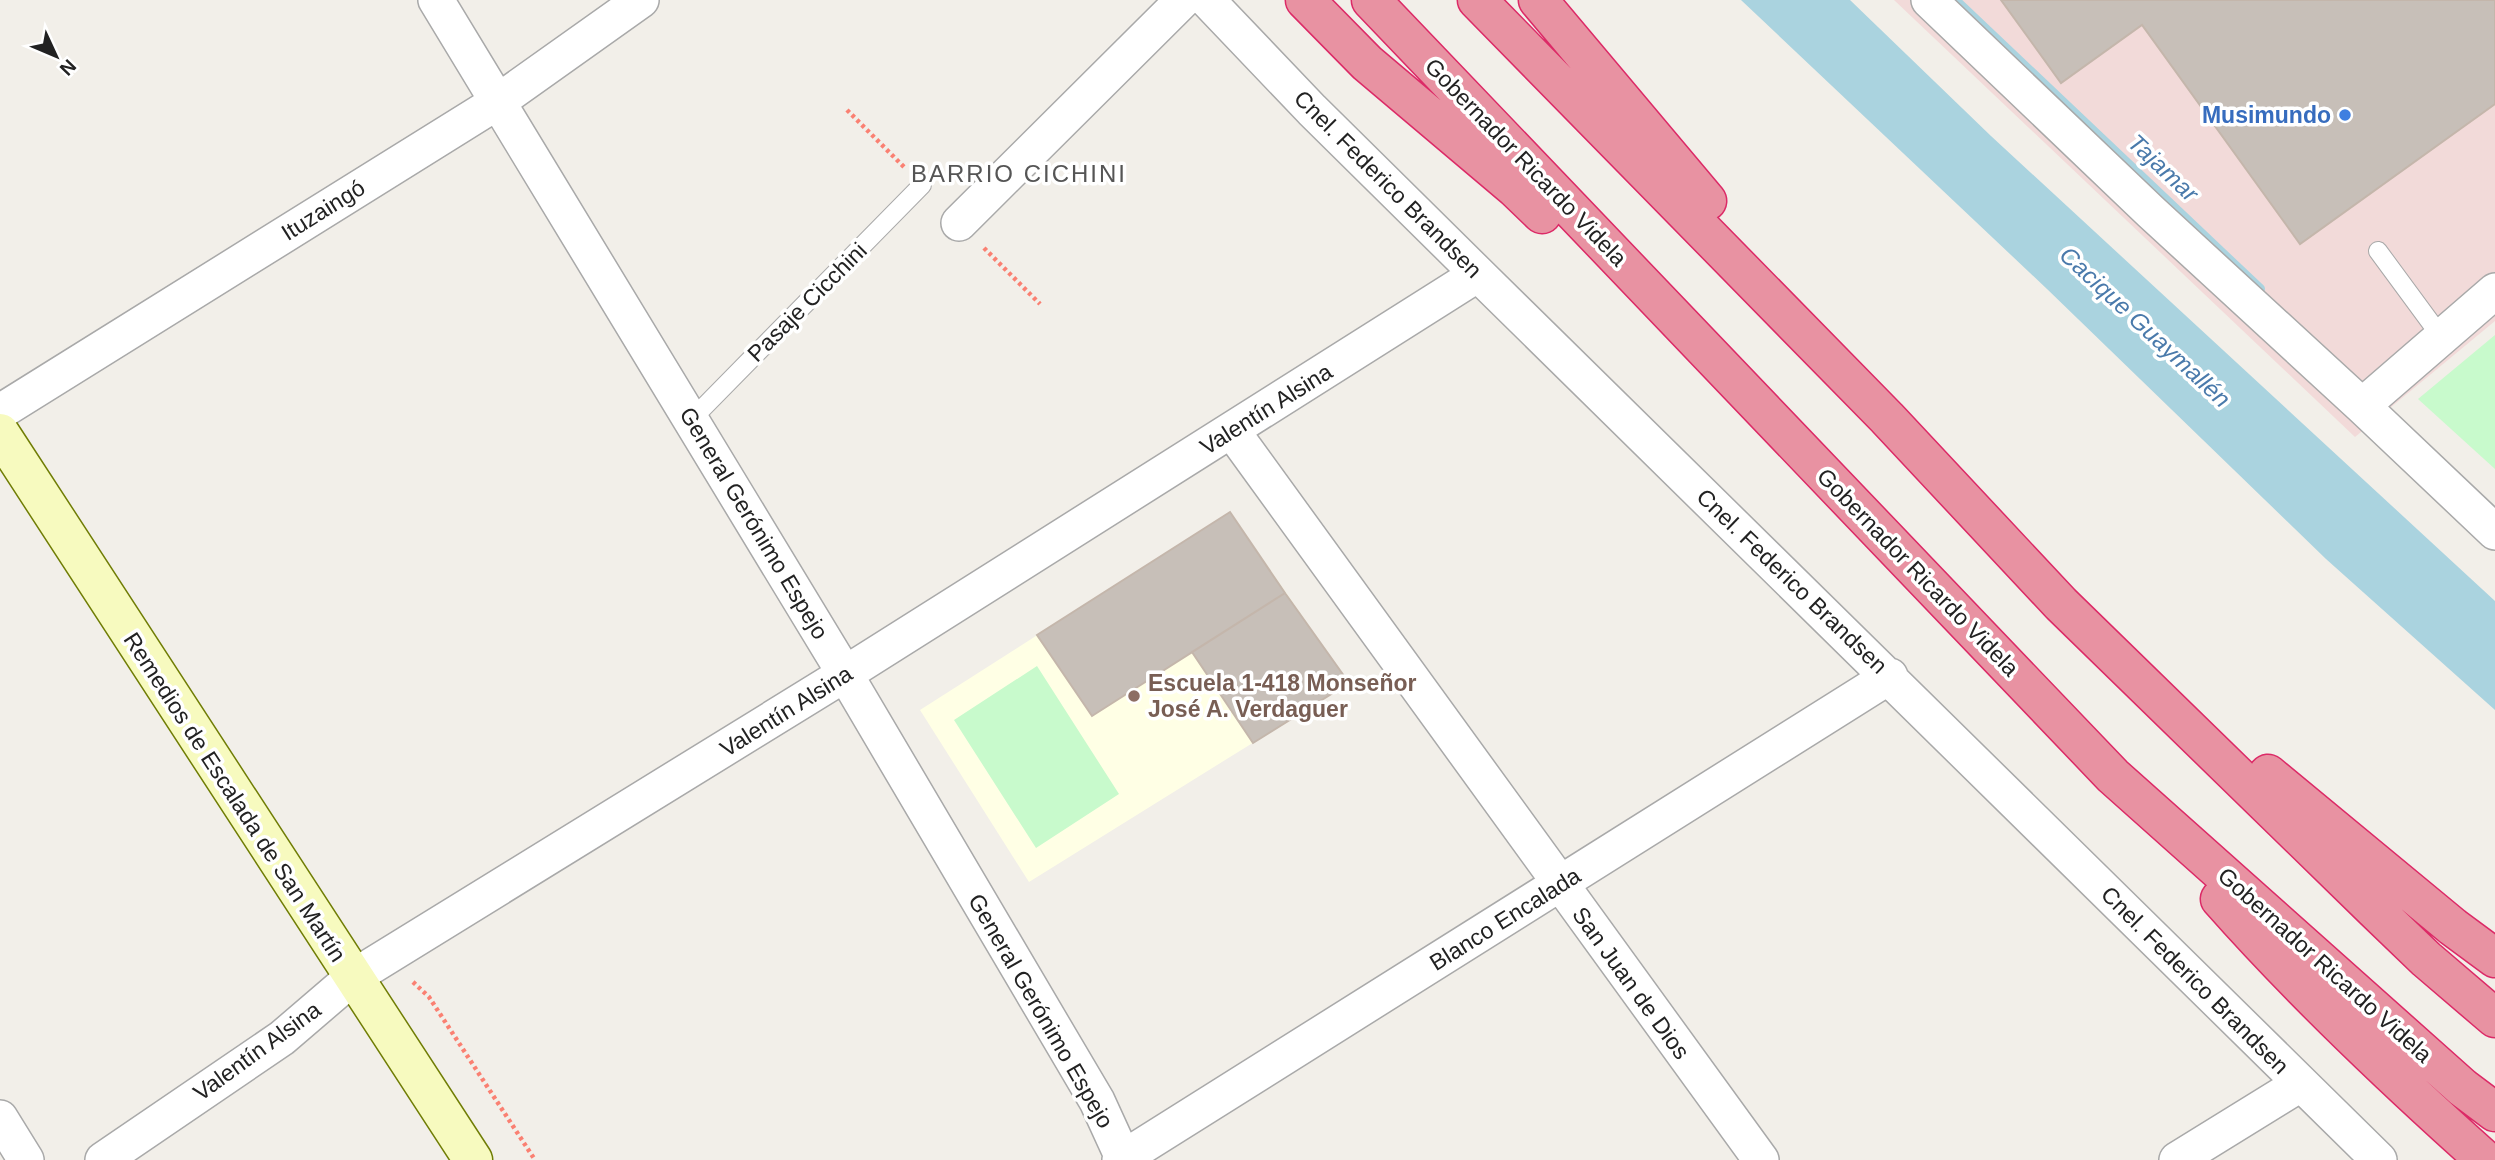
<svg xmlns="http://www.w3.org/2000/svg" width="2495" height="1160" viewBox="0 0 2495 1160" font-family="Helvetica,sans-serif">
<rect width="100%" height="100%" fill="#f2efe9"/>
<path fill="#f2dad9" d="M 1894,0 L 2495,0 L 2495,321 L 2355,437 Z"/>
<path fill="#ffffe5" d="M 1230,512 L 1349,683 L 1029,882 L 920,710 Z"/>
<path fill="#c8facc" d="M 2495,335 L 2495,469 L 2418,399 Z
M 1037,666 L 1119,794 L 1036,848 L 954,720 Z"/>
<path fill="#aad3df" d="M 1741,0 L 1850,0 L 1991,136 L 2495,601 L 2495,710 L 2326,559 L 2047,289 Z"/>
<g fill="none" stroke-linecap="round" stroke-linejoin="round">
<path stroke="#aad3df" stroke-width="10" d="M 1955,0 L 2260,289"/>
</g>
<path fill="#c7bfb8" stroke="#c4b6ab" stroke-width="2" d="M 2001,0 L 2495,0 L 2495,104 L 2300,244 L 2142,25 L 2061,83 Z
M 1230,512 L 1285,593 L 1092,716 L 1037,635 Z
M 1285,593 L 1349,683 L 1253,743 L 1192,652 Z"/>
<g fill="none" stroke-linecap="round" stroke-linejoin="round">
<g stroke="#a9a9a9" stroke-width="20">
<path id="lane" d="M 2378,251 L 2442,338
M 692,419 L 922,185"/>
</g>
<g stroke="#a9a9a9" stroke-width="38">
<path id="street" d="M 436,0 L 845,674 L 1097,1101 L 1124,1160
M 1207,0 L 1312,110 L 1478,274 L 2379,1160
M 1929,0 L 2151,212 L 2362,406 L 2495,532
M 959,223 L 1183,0
M 2362,406 L 2495,291
M 0,412 L 499,101 L 641,0
M 1232,431 L 1761,1160
M 0,1118 L 26,1160
M 103,1160 L 282,1038 L 352,978 L 845,674 L 1478,274
M 1120,1160 L 1890,676
M 2177,1160 L 2300,1084"/>
</g>
<g stroke="#707d05" stroke-width="41">
<path id="secondary" d="M 0,433 L 473,1160"/>
</g>
<g stroke="#dc2a67" stroke-width="41">
<path id="highway" d="M 1305,0 L 1367,63 L 1515,188 L 1542,214
M 1371,0 L 2113,776 L 2463,1088 L 2495,1112
M 1477,0 L 1887,418 L 2061,604 L 2374,909 L 2426,959 L 2495,1018
M 1538,0 L 1707,201
M 2268,774 L 2453,927 L 2495,958
M 2220,899 C 2302,992 2392,1077 2485,1160"/>
</g>
<path stroke="#fa8072" stroke-width="4.5" stroke-dasharray="3.5 3.5" stroke-linecap="butt" d="M 847,110 L 904,167
M 984,248 L 1040,304
M 413,982 L 429,997 L 535,1160"/>
<use href="#lane" stroke="#fff" stroke-width="18"/>
<use href="#street" stroke="#fff" stroke-width="35"/>
<use href="#secondary" stroke="#f7fabf" stroke-width="38"/>
<use href="#highway" stroke="#e892a2" stroke-width="38"/>
</g>
<circle fill="#3f7fe0" stroke="#fff" stroke-width="2.5" cx="2345" cy="115" r="7"/>
<circle fill="#8d6e63" stroke="#fff" stroke-width="2.5" cx="1134" cy="696" r="7"/>
<g text-anchor="middle" stroke-width="7" stroke-linejoin="round" paint-order="stroke">
<g font-size="23" font-weight="bold" fill="#366cbe" stroke="#fff" text-anchor="end">
<text x="2331" y="123">Musimundo</text>
</g>
<g font-size="23" fill="#222" stroke="#fff">
<text transform="translate(1526 162) rotate(46)" y="8">Gobernador Ricardo Videla</text>
<text transform="translate(1388 184) rotate(45)" y="8">Cnel. Federico Brandsen</text>
<text transform="translate(323 210) rotate(-32)" y="8">Ituzaingó</text>
<text transform="translate(807 302) rotate(-45)" y="8">Pasaje Cicchini</text>
<text transform="translate(1266 409) rotate(-32)" y="8">Valentín Alsina</text>
<text transform="translate(754 523) rotate(59)" y="8">General Gerónimo Espejo</text>
<text transform="translate(1918 572) rotate(46)" y="8">Gobernador Ricardo Videla</text>
<text transform="translate(1792 581) rotate(44)" y="8">Cnel. Federico Brandsen</text>
<text transform="translate(786 711) rotate(-32)" y="8">Valentín Alsina</text>
<text transform="translate(235 797) rotate(57)" y="8">Remedios de Escalada de San Martín</text>
<text transform="translate(1505 919) rotate(-32)" y="8">Blanco Encalada</text>
<text transform="translate(2325 965) rotate(42)" y="8">Gobernador Ricardo Videla</text>
<text transform="translate(2195 980) rotate(45)" y="8">Cnel. Federico Brandsen</text>
<text transform="translate(1631 983) rotate(54)" y="8">San Juan de Dios</text>
<text transform="translate(1041 1011) rotate(60)" y="8">General Gerónimo Espejo</text>
<text transform="translate(257 1051) rotate(-36)" y="8">Valentín Alsina</text>
</g>
<g font-size="23" font-weight="bold" fill="#785e54" stroke="#fff" text-anchor="start">
<text x="1148" y="691">Escuela 1-418 Monseñor<tspan x="1148" dy="26">José A. Verdaguer</tspan></text>
</g>
<g font-size="24" font-style="italic" fill="#4a7aab" stroke="#fff">
<text transform="translate(2163 168) rotate(43)" y="8">Tajamar</text>
<text transform="translate(2145 327) rotate(43)" y="8">Cacique Guaymallén</text>
</g>
<g font-size="24" letter-spacing="2" fill="#555" stroke="#fff">
<text x="1019" y="182">BARRIO CICHINI</text>
</g>
</g>
<g transform="translate(56 56) rotate(134)" stroke="#ffffff" stroke-width="5" paint-order="stroke">
<path d="M0-5L12 26L0 18L-12 26Z" fill="#222222"/>
<text y="-10" font-size="19" font-weight="bold" text-anchor="middle" fill="#222222">N</text>
</g>
</svg>
